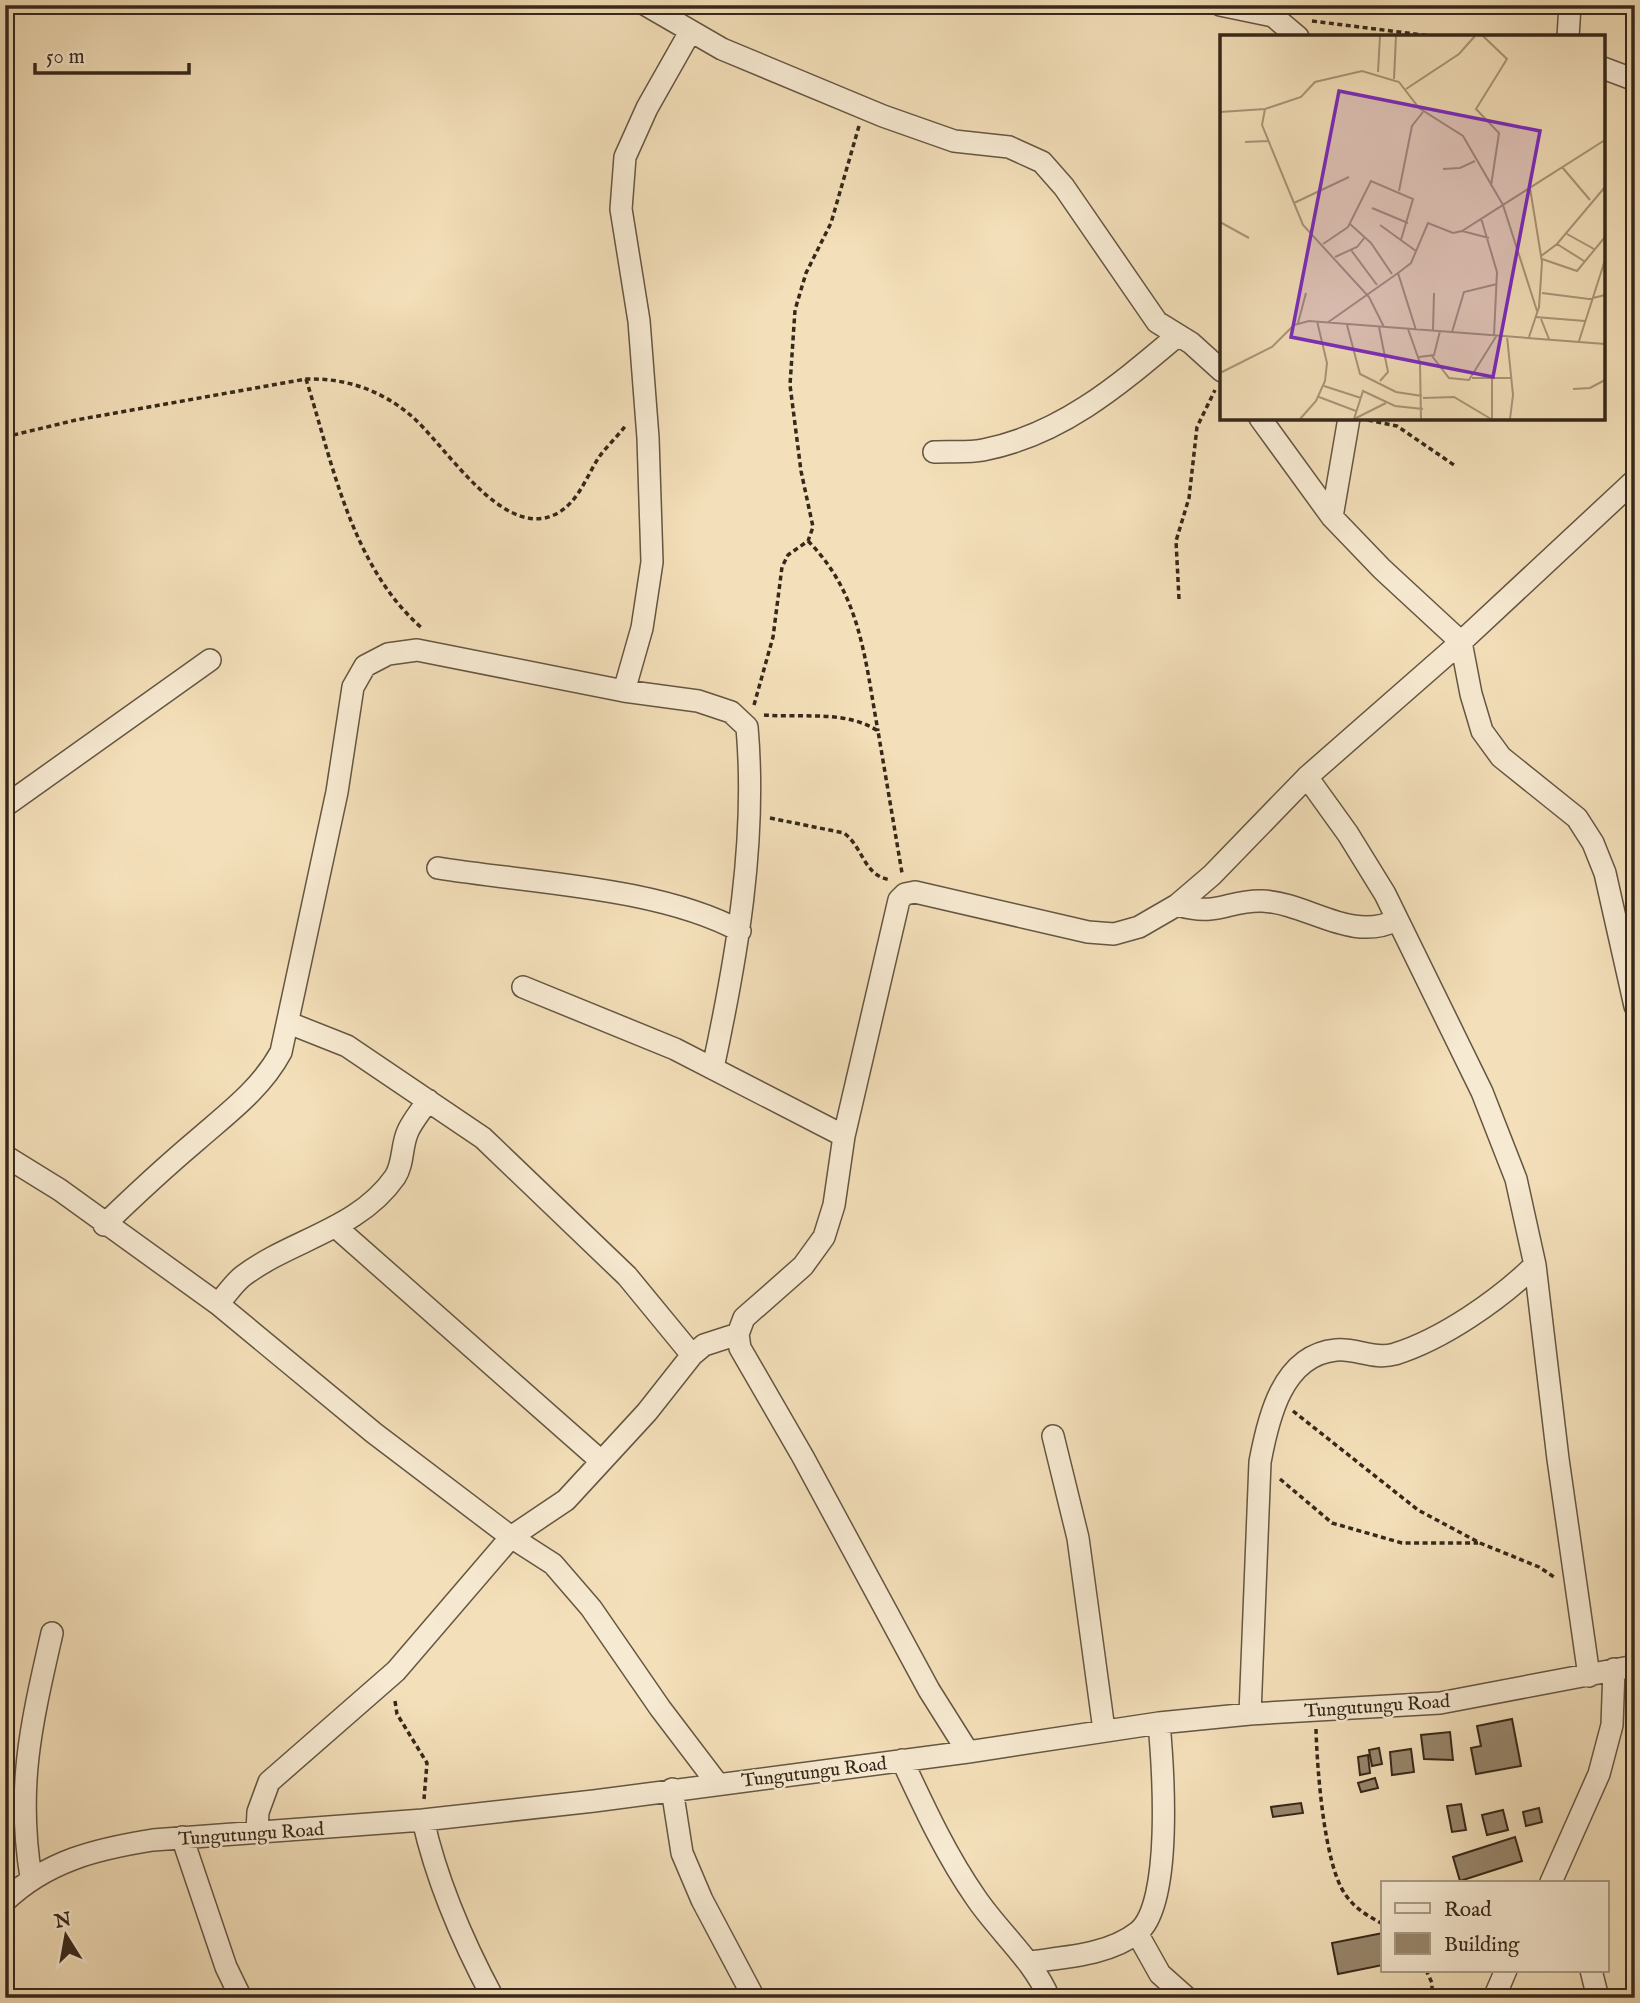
<svg xmlns="http://www.w3.org/2000/svg" width="1640" height="2003" viewBox="0 0 1640 2003" font-family="'IM FELL English',serif">
<rect width="100%" height="100%" fill="#f3dfb9"/>
<filter id="stains"><feTurbulence type="fractalNoise" baseFrequency=".00286" numOctaves="4"/><feColorMatrix values="0 0 0 0 .2 0 0 0 0 .09 0 0 0 0 .02 0 0 0 .5 -.17"/></filter>
<radialGradient id="worn" r=".72"><stop offset=".6" stop-color="#630" stop-opacity="0"/><stop offset="1" stop-color="#630" stop-opacity=".3"/></radialGradient>
<path fill="#98876d" stroke="#36281a" stroke-width="2" d="M 1512,1719 L 1521,1766 L 1476,1774 L 1471,1748 L 1481,1746 L 1477,1726 Z
M 1450,1732 L 1453,1760 L 1424,1759 L 1421,1735 Z
M 1379,1748 L 1382,1764 L 1372,1766 L 1369,1750 Z
M 1411,1749 L 1414,1772 L 1392,1775 L 1390,1752 Z
M 1368,1755 L 1370,1773 L 1360,1775 L 1358,1757 Z
M 1375,1778 L 1378,1788 L 1361,1792 L 1358,1783 Z
M 1301,1803 L 1303,1813 L 1273,1817 L 1271,1807 Z
M 1461,1804 L 1466,1830 L 1452,1832 L 1447,1806 Z
M 1539,1808 L 1542,1822 L 1526,1826 L 1523,1812 Z
M 1503,1810 L 1508,1830 L 1487,1835 L 1482,1815 Z
M 1515,1837 L 1522,1861 L 1460,1881 L 1453,1857 Z
M 1383,1933 L 1383,1965 L 1338,1974 L 1332,1943 Z"/>
<g fill="none" stroke-linecap="round" stroke-linejoin="round">
<g stroke="#655642" stroke-width="24">
<path id="minor" d="M 646,5 L 722,49 L 883,116 L 954,141 L 1009,147 L 1042,162 L 1064,187 L 1157,322 L 1191,343 L 1222,371
M 1220,5 L 1273,16 L 1298,37
M 1568,37 L 1570,5
M 1603,68 L 1635,80
M 1260,418 L 1332,517 L 1382,569 L 1461,642 L 1471,694 L 1482,731 L 1501,757 L 1577,818 L 1593,843 L 1605,873 L 1635,1006
M 934,452 C 950,451 967,453 983,450 C 1061,435 1119,385 1177,336
M 1332,517 L 1349,418
M 624,691 L 642,628 L 652,562 L 648,438 L 639,321 L 621,209 L 625,157 L 647,108 L 690,32
M 1307,777 L 1348,834 L 1385,894 L 1482,1092 L 1516,1179 L 1535,1265 L 1558,1459 L 1589,1676
M 5,806 L 210,660
M 438,868 C 530,883 659,887 740,931
M 1177,905 C 1219,917 1227,900 1262,901 C 1309,903 1350,943 1397,920
M 523,987 L 675,1049 L 844,1136
M 289,1023 L 347,1046 L 483,1138 L 627,1276 L 692,1355
M 5,1156 L 60,1190 L 218,1304 L 374,1433 L 511,1537 L 553,1564 L 591,1608 L 660,1708 L 717,1783
M 104,1225 C 134,1196 164,1168 196,1141 C 228,1113 261,1089 281,1052 L 337,792 L 353,687 L 365,666 L 388,654 L 417,650 L 624,691 L 698,701 L 731,712 L 747,727 C 757,841 737,956 713,1068
M 337,1228 L 601,1461
M 218,1304 C 226,1295 234,1283 243,1276 C 292,1239 358,1230 395,1177 C 404,1163 401,1146 408,1131 C 413,1120 422,1110 428,1100
M 1053,1436 L 1078,1538 L 1104,1730
M 1250,1714 L 1260,1462 C 1268,1419 1282,1355 1336,1350 C 1356,1348 1374,1360 1395,1354 C 1443,1339 1499,1300 1535,1265
M 968,1752 L 929,1690 L 803,1457 L 740,1348 L 738,1334 L 744,1318 L 803,1266 L 824,1237 L 834,1205 L 844,1136 L 899,900 L 905,894 L 915,892 L 1088,932 L 1114,934 L 1139,927 L 1177,905 L 1212,875 L 1307,777 L 1461,642 L 1635,480
M 902,1760 C 924,1807 946,1855 976,1898 C 999,1932 1034,1961 1049,1998
M 672,1789 L 682,1853 L 702,1900 L 754,1998
M 423,1820 C 437,1882 463,1942 493,1998
M 257,1832 L 258,1812 L 269,1782 L 396,1671 L 511,1537 L 566,1500 L 647,1412 L 692,1355 L 704,1345 L 738,1334
M 182,1837 L 226,1967 L 241,1998
M 31,1877 C 16,1785 32,1721 52,1633
M 1551,1882 L 1599,1774 L 1612,1725 L 1614,1669
M 5,1901 C 47,1861 96,1849 153,1840 L 423,1820 L 594,1801 L 968,1752 L 1159,1723 L 1250,1714 L 1440,1703 L 1635,1666
M 1137,1933 L 1160,1974 L 1187,1998
M 1030,1962 C 1065,1957 1109,1955 1138,1932 C 1173,1904 1163,1767 1159,1723
M 1591,1970 L 1598,1998
M 1494,1998 L 1506,1970"/>
</g>
<path stroke="#36281a" stroke-width="3.5" stroke-dasharray="5 3.5" stroke-linecap="butt" d="M 1312,21 L 1439,37
M 306,379 C 333,465 352,568 423,629
M 1368,420 L 1397,426 L 1454,465
M 5,437 L 76,420 L 306,379 C 344,378 379,389 409,414 C 444,442 500,539 554,515 C 578,504 586,477 599,457 C 607,446 618,436 626,425
M 808,541 C 861,594 865,660 878,731
M 1179,599 L 1176,541 L 1189,498 L 1197,427 L 1215,390
M 754,705 L 773,637 L 782,567 L 788,555 L 808,541 L 813,527 L 801,471 L 790,385 L 795,310 L 806,273 L 831,223 L 859,126
M 764,715 C 802,718 846,710 878,731 L 902,873
M 770,818 L 844,833 C 864,848 863,876 891,880
M 1293,1411 L 1418,1510 L 1480,1543 L 1539,1567 L 1554,1577
M 1280,1479 L 1332,1523 L 1402,1543 L 1478,1543
M 395,1701 L 397,1714 L 427,1763 L 424,1799
M 1316,1729 C 1317,1768 1324,1864 1345,1894 C 1355,1909 1368,1916 1383,1924
M 1426,1970 L 1432,1983 L 1432,1998"/>
<use href="#minor" stroke="#f7ead2" stroke-width="21"/>
</g>
<g text-anchor="middle" stroke-width="5" stroke-linejoin="round" paint-order="stroke">
<g font-size="19" fill="#36281a" stroke="#f7ead2">
<text transform="translate(1377 1705) rotate(-4)" y="7">Tungutungu Road</text>
<text transform="translate(814 1771) rotate(-7)" y="7">Tungutungu Road</text>
<text transform="translate(251 1833) rotate(-4)" y="7">Tungutungu Road</text>
</g>
</g>
<g transform="translate(1220 35)">
<rect width="385" height="385" fill="#f3dfb9"/>
<path fill="none" stroke="#a79679" stroke-width="2" d="M 263,1 L 287,24 L 256,74 L 279,98 L 271,151M 158,37 L 160,1M 174,44 L 176,1M 186,54 L 239,19 L 255,1M 45,74 L 42,90 L 83,190 L 149,262 L 164,292M 0,77 L 45,74 L 81,62 L 95,47 L 142,36 L 179,47 L 199,73 L 243,101 L 283,170 L 317,276M 25,107 L 48,106M 342,132 L 370,165M 223,134 L 240,133 L 255,126M 179,156 L 192,91 L 203,77M 74,168 L 129,142M 152,173 L 188,188M 261,183 L 277,237 L 274,300M 0,187 L 29,203M 130,189 L 151,208 L 172,239M 160,190 L 196,216M 242,196 L 269,203M 347,199 L 374,214M 103,209 L 128,192 L 151,146 L 193,164 L 181,205M 337,209 L 364,226M 131,215 L 157,250M 321,221 L 337,209 L 385,152M 115,222 L 137,212 L 145,202M 322,224 L 357,236 L 385,202M 322,258 L 369,264 L 385,260M 315,282 L 365,286M 321,284 L 329,304M 78,288 L 86,258M 107,288 L 178,238M 127,290 L 140,339 L 176,357 L 202,361M 159,292 L 168,337 L 160,346M 188,294 L 200,328 L 201,384M 196,295 L 178,238 L 191,228 L 208,188 L 233,198 L 242,196 L 385,105M 213,295 L 214,258M 232,297 L 244,257 L 277,249M 287,301 L 293,360 L 290,384M 309,302 L 319,272 L 322,227 L 310,153M 359,306 L 385,225M 212,321 L 229,343 L 249,345 L 277,300M 199,322 L 214,320 L 220,296M 0,338 L 52,312 L 74,290 L 89,286 L 385,309M 252,343 L 292,343M 104,351 L 141,363M 353,354 L 370,353 L 385,345M 99,362 L 136,376M 203,363 L 234,362 L 271,384M 80,384 L 96,366 L 105,346 L 107,328 L 97,286M 134,384 L 143,356 L 175,371 L 203,374M 134,384 L 166,368M 272,384 L 272,344"/>
<path fill="#7b2cbf" fill-opacity="0.15" stroke="#7b2cbf" stroke-width="3.5" d="M 119,56 L 320,96 L 273,342 L 71,302 Z"/>
<rect width="385" height="385" fill="none" stroke="#36281a" stroke-width="3.5"/>
</g>
<rect width="1640" height="2003" fill="none" stroke="#f3dfb9" stroke-width="28"/>
<rect x="7" y="7" width="1626" height="1989" fill="none" stroke="#36281a" stroke-width="3.5"/>
<rect x="14" y="14" width="1612" height="1975" fill="none" stroke="#36281a" stroke-width="2"/>
<rect x="1381" y="1881" width="228" height="91" fill="#f7ead2" stroke="#aa9c88" stroke-width="2"/>
<rect x="1395" y="1903" width="35" height="10" fill="#f7ead2" stroke="#aa9c88" stroke-width="2"/>
<text x="1444" y="1916" font-size="21" fill="#36281a">Road</text>
<rect x="1395" y="1933" width="35" height="21" fill="#98876d" stroke="#aa9c88" stroke-width="2"/>
<text x="1444" y="1951" font-size="21" fill="#36281a">Building</text>
<g transform="translate(66 1936) rotate(349)" stroke="#f7ead2" stroke-width="5" paint-order="stroke">
<path d="M0-5L12 26L0 18L-12 26Z" fill="#36281a"/>
<text y="-10" font-size="19" font-weight="bold" text-anchor="middle" fill="#36281a">N</text>
</g>
<path d="M35 63v10h154v-10" fill="none" stroke="#36281a" stroke-width="3.5"/>
<text x="46" y="63" font-size="21" fill="#36281a" stroke="#f7ead2" stroke-width="5" paint-order="stroke">50 m</text>
<rect width="100%" height="100%" filter="url(#stains)"/>
<rect width="100%" height="100%" fill="url(#worn)"/>
</svg>
